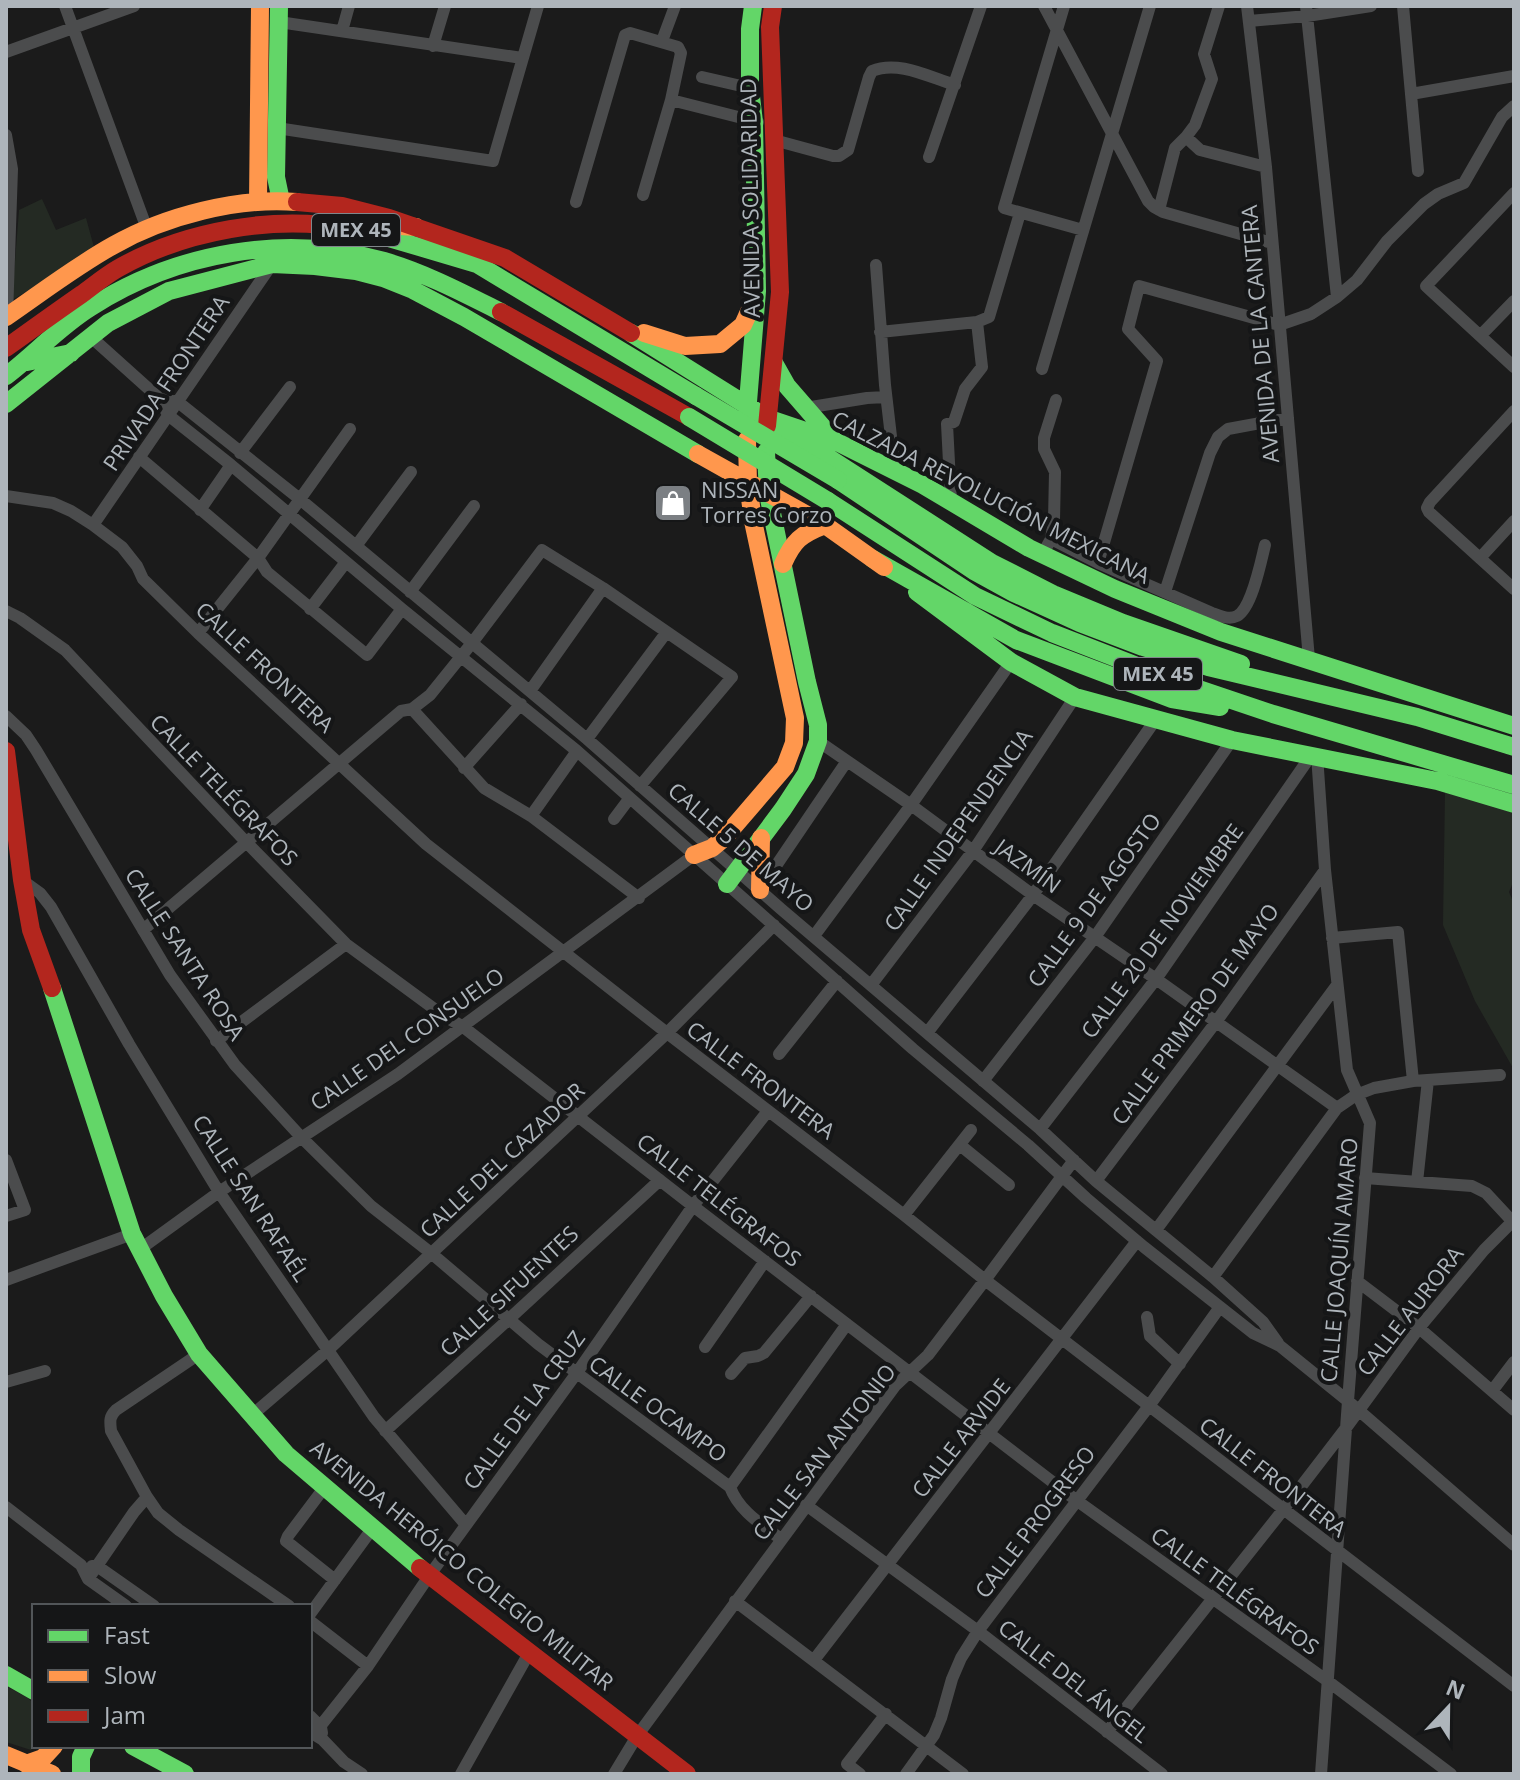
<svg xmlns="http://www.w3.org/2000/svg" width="1520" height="1780" viewBox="0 0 1520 1780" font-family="'Open Sans',sans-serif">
<rect width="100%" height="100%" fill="#1b1b1b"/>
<path fill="#242a23" d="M 42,199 L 56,230 L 86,218 L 95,251 L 12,300 L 19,210 Z
M 1445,792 L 1505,808 L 1514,815 L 1514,880 L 1509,892 L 1514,904 L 1514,1083 L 1513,1068 L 1475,1001 L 1443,925 Z
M 6,1686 L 28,1698 L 34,1704 L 35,1746 L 31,1750 L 6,1742 Z"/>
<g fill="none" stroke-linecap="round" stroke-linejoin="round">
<path stroke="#4b4c4d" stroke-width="12" d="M 65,6 L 147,229
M 1044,6 L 1148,201 L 1154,207 L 1163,212 L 1272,243
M 1064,6 L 1004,208 L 1083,230
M 1219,6 L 1204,54 L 1212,79 L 1195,125 L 1186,137 L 1200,150 L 1266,167
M 1247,6 L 1266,167 L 1309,659
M 1306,6 L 1337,297
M 1403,6 L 1418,171
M 1249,21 L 1307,16 L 1371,6
M 279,22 L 522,58
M 342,31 L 349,6
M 662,41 L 675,6
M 433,46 L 445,6
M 6,52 L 134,6
M 702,77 L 750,88
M 1411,94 L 1514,76
M 671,100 L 758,122
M 277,128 L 493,161 L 538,6
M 6,135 L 12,169 L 7,316
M 774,140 L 833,156 L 839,156 L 848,150 L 869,77 L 872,71 C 898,60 929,77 955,85
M 929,157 L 981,6
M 1514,193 L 1426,286 L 1514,367
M 576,202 L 625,35 L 630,33 L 678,47 L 681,53 L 671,100 L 643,195
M 1159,210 L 1175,148 L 1186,137
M 876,265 L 885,385 L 895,471
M 880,332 L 977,322 L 989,317 L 1020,213
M 1480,336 L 1514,301
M 91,337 L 160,399 L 168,415 L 231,465 L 402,609 L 577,751 L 913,1049 L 1028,1145 L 1086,1198 L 1144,1247 L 1253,1333 L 1280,1346 L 1348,1401 L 1514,1545
M 1042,369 L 1150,6
M 160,399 L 178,402 L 301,500 L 587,739 L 781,909 L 1040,1129 L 1096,1181 L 1213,1277 L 1263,1322 L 1278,1343
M 805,408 L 867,398 L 886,397
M 1514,411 L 1430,502 L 1427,508 L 1429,512 L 1514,589
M 240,453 L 290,387
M 139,457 L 258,558 L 267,572 L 367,655 L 402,609
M 6,496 L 53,503 L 71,511 L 93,525 L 122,547 L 137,566 L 143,579 L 198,633 L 426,844 L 667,1033 L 904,1215 L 985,1280 L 1514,1686
M 951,501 L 947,424 L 954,422 L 965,389 L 982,367 L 977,322
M 200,510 L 231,465
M 93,525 L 272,264
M 1051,539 L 1054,520 L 1055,472 L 1044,449 L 1044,438 L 1056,400
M 356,546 L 411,472
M 1042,555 L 1051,539 L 1098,563 L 1212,613 C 1220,616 1229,620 1237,616 C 1252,608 1261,561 1265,545
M 1480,558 L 1514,521
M 1098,563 L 1157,361 L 1128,329 L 1139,286 L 1279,325 L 1311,314 L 1337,297 L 1357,280 L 1387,241 L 1424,204 L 1438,194 L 1464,183 L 1502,117 L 1514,106
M 410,592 L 474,506
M 1165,592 L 1210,453 L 1218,437 L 1228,429 L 1288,418
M 310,609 L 346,562
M 6,611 L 20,618 L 65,650 L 246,842 L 346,944 L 444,1016 L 462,1026 L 693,1206 L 1076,1500 L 1329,1682 L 1451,1774
M 198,633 L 258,558 L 350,429
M 530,691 L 603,588
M 412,709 L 484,788 L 531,816 L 639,898
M 6,716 L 26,735 L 36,750 L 170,975 L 235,1065 L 301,1137 L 371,1206 L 431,1253 L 538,1344 L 730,1487 C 739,1511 761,1524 781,1539
M 587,739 L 666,633
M 818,741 L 911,805 L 1033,895 L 1156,979 L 1337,1108
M 1317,755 L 1325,870 L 1347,1070 L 1370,1123 L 1348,1401 L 1321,1774
M 464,768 L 521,704
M 531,816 L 577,751
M 614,819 L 629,799
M 22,880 L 40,893 L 51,907 L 129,1044 L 219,1192 L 374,1417 L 466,1525
M 761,888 L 847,761
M 143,930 L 401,711 L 412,709 L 430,695 L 472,643 L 542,550 L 603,588 L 732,677 L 640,786
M 814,936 L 911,805 L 1011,662
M 1332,938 L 1398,932 L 1413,1081
M 871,985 L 973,851 L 1075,697
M 927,1033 L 1033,895 L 1156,719
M 216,1041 L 346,944
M 779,1054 L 837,981
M 983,1081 L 1095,937 L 1232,740
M 1040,1129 L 1156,979 L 1312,754
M 960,1145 L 1009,1185
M 6,1160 L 25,1210 L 6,1216
M 1365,1178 L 1472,1186 L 1486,1193 L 1512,1221
M 1096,1181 L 1216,1022 L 1325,870
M 1417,1182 L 1428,1080
M 904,1215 L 971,1130
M 1156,1230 L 1337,985
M 139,1250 L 219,1192 L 398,1074 L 694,855
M 1213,1277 L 1337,1108 L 1356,1095 L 1374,1088 L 1413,1081 L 1500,1075
M 6,1280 L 132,1234
M 1357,1281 L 1419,1328 L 1514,1410
M 1147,1317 L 1150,1336 L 1180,1364
M 705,1347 L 765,1261
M 199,1354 L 116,1410 C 109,1417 110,1421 111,1431 L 147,1497 L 158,1513 L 179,1530 L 289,1606
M 731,1374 L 745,1358 L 758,1356 L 764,1353 L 811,1296
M 6,1382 L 45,1371
M 1492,1391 L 1514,1362
M 251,1416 L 328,1350 L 484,1204 L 667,1033 L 774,925
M 385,1431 L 509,1319 L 660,1180
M 730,1487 L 847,1324
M 324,1488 L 288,1536 L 286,1541 L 335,1580
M 806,1505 L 978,1631 L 1162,1774
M 6,1507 L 81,1565 L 88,1579 L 126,1606
M 92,1566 L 97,1566 L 154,1606
M 88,1579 L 134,1512 L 147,1497
M 735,1601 L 963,1774
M 310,1614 L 372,1529
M 310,1621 L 368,1666
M 814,1660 L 1137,1241
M 310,1716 L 321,1727 L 322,1733
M 310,1732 L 323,1740 L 344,1762 L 362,1774
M 1107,1732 L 1283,1510 L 1346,1428 L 1419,1328 L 1484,1250 L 1514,1220
M 314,1734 L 368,1666 L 429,1576 L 576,1374 L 693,1206 L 768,1111
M 461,1774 L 529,1653
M 614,1774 L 637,1736 L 895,1386 L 928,1355 L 985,1280 L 1074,1160
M 860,1774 L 847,1764 L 886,1714
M 906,1774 L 934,1735 L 941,1718 L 952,1679 L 961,1658 L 978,1631 L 1149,1406 L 1220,1307"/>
<path stroke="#63d668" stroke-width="18" d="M 279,6 L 276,177 L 281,201
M 350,229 L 372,233 L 477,264 L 696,396
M 631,333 L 767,418 L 835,441 L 923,485 L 1029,548 L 1115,589 L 1221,632 L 1514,726
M 27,362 L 71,353
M 774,363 L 787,386 L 833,439
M 6,376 C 35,354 60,326 91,307 C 177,252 285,233 384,261 C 425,273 463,293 501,312
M 6,404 L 108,323 L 169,291 L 272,264 L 315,266 L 356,271 L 383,278 L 413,290 L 464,317 L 698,454
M 747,414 L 757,291 L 754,122 L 750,88 L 750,29 L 753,6
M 767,418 L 992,563 L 1053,594 L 1123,623 L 1241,664
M 838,480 L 974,571 L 1014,593 L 1080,623 L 1143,647 L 1208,667 L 1417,717 L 1514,747
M 828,501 L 975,596 L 1052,633 L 1178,682 L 1273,714 L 1514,785
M 873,559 L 1016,640 L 1172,699 L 1220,707
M 917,592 L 1011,662 L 1075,697 L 1232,740 L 1437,781 L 1514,804
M 727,884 L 783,809 L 806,774 L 818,741 L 818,725 L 807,682 L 768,494 L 766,452
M 52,988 L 132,1234 L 164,1296 L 199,1354 L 286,1454 L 420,1568
M 6,1675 L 34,1691
M 133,1746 L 185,1774
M 81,1774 L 81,1757 L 86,1746"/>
<path stroke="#ff974d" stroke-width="18" d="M 258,202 L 260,6
M 368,224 L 416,227
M 6,317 C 41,293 76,266 114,245 C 165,216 238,197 297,202
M 644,333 L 685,346 L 720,344 L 743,325 L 752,305
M 698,454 L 825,525 L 884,567
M 783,564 C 793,541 801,534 825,525
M 694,855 L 712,848 L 724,838 L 785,767 L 794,743 L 795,718 L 753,521 L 748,483 L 747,440
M 760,890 L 761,838
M 6,1755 L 52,1774
M 26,1764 L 43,1758 L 54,1746"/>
<path stroke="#b3261e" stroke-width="18" d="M 297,202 L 342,206 L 389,218 L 505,258 L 631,333
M 501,312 L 689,417
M 6,348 C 31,330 56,312 82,294 C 93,286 105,276 117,269 C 183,231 275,214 350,229
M 767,426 L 780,292 L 770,27 L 773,6
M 6,751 L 22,880 L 31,930 L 52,988
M 420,1568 L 687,1774"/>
<path stroke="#63d668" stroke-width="18" d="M 696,396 L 838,480
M 689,417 L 828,501"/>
</g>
<defs>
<g id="shop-square" transform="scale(2)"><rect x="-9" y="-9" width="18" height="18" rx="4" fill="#7b7f83" stroke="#151617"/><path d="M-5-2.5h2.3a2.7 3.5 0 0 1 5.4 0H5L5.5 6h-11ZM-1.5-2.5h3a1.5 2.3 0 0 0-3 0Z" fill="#fff"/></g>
</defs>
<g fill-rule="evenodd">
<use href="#shop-square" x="673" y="503"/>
</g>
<g text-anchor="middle" stroke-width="8" stroke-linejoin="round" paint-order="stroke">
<g fill="#151617" stroke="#80858a" stroke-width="2">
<rect x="312" y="214" width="88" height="32" rx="6"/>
<rect x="1114" y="658" width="88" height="32" rx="6"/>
</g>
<g font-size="20" font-weight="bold" fill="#aeb5bb">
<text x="356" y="237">MEX 45</text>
<text x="1158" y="681">MEX 45</text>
</g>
<g font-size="22" fill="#aeb5bb" stroke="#151617">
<text transform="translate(750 198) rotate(-91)" y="8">AVENIDA SOLIDARIDAD</text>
<text transform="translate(1260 334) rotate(-95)" y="8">AVENIDA DE LA CANTERA</text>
<text transform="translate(166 383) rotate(-56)" y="8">PRIVADA FRONTERA</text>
<text transform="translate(991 497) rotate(27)" y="8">CALZADA REVOLUCIÓN MEXICANA</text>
<text transform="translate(265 667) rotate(43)" y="8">CALLE FRONTERA</text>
<text transform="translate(224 790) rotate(46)" y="8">CALLE TELÉGRAFOS</text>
<text transform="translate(958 830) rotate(-55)" y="8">CALLE INDEPENDENCIA</text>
<text transform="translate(741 847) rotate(41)" y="8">CALLE 5 DE MAYO</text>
<text transform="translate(1028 866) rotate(36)" y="8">JAZMÍN</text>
<text transform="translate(1094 900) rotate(-54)" y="8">CALLE 9 DE AGOSTO</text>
<text transform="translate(1162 931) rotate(-54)" y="8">CALLE 20 DE NOVIEMBRE</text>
<text transform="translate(185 954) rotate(57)" y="8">CALLE SANTA ROSA</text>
<text transform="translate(1195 1014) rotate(-54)" y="8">CALLE PRIMERO DE MAYO</text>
<text transform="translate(407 1039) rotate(-35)" y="8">CALLE DEL CONSUELO</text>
<text transform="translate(761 1080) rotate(37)" y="8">CALLE FRONTERA</text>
<text transform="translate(502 1160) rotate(-43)" y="8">CALLE DEL CAZADOR</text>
<text transform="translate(251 1198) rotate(57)" y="8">CALLE SAN RAFAÉL</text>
<text transform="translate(719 1200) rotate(38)" y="8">CALLE TELÉGRAFOS</text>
<text transform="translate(1339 1260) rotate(-85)" y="8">CALLE JOAQUÍN AMARO</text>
<text transform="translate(509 1291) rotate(-43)" y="8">CALLE SIFUENTES</text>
<text transform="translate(1410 1311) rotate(-52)" y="8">CALLE AURORA</text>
<text transform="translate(658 1409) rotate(36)" y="8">CALLE OCAMPO</text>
<text transform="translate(524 1410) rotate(-54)" y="8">CALLE DE LA CRUZ</text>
<text transform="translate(961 1438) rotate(-52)" y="8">CALLE ARVIDE</text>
<text transform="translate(824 1452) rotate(-52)" y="8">CALLE SAN ANTONIO</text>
<text transform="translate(1273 1477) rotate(38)" y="8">CALLE FRONTERA</text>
<text transform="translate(1035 1522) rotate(-53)" y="8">CALLE PROGRESO</text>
<text transform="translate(462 1565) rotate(39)" y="8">AVENIDA HERÓICO COLEGIO MILITAR</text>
<text transform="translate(1235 1591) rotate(36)" y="8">CALLE TELÉGRAFOS</text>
<text transform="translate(1074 1681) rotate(38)" y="8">CALLE DEL ÁNGEL</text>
</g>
<g font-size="22" fill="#aeb5bb" stroke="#151617" text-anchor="start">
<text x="701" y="498">NISSAN<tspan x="701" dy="25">Torres Corzo</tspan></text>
</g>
</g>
<rect width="1520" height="1780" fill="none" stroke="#aeb5bb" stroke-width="16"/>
<rect x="32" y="1604" width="280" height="144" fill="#151617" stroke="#525659" stroke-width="2"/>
<rect x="48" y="1630" width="40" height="12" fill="#63d668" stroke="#525659" stroke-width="2"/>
<text x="104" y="1644" font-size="24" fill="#aeb5bb">Fast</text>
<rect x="48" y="1670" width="40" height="12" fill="#ff974d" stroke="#525659" stroke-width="2"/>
<text x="104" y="1684" font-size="24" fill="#aeb5bb">Slow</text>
<rect x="48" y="1710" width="40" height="12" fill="#b3261e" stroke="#525659" stroke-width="2"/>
<text x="104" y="1724" font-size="24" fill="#aeb5bb">Jam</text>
<g transform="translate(1448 1708) rotate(22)" stroke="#151617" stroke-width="6" paint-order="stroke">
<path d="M0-6L14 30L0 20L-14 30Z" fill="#aeb5bb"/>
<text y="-12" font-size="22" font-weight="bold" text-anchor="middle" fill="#aeb5bb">N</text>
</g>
</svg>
